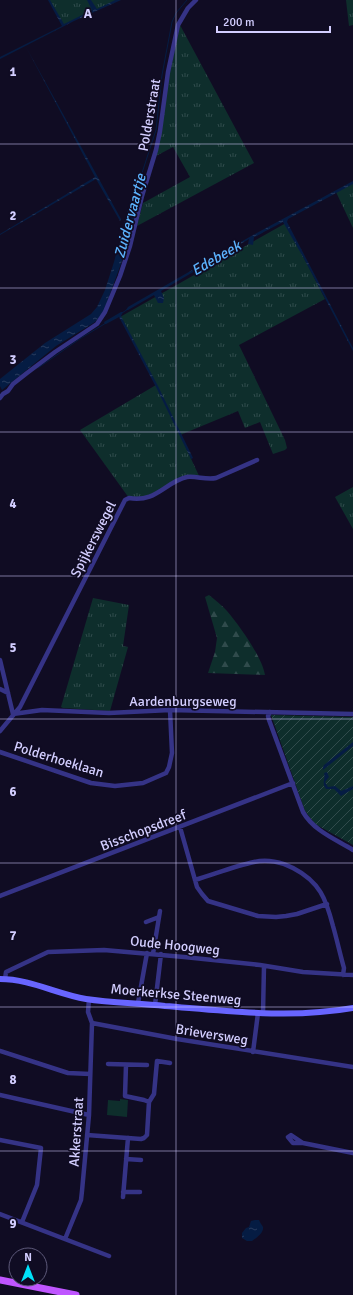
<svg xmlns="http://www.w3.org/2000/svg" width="353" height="1295" viewBox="0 0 353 1295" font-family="Signika,sans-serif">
<defs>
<pattern id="grass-tufts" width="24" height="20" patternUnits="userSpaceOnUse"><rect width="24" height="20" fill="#0e2e2c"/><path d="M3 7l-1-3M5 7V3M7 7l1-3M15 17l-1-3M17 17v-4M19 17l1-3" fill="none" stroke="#304b4c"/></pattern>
<pattern id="forest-firs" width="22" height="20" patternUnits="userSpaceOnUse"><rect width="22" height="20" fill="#0e2e2c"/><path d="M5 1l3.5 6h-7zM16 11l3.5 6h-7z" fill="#304b4c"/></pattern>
<pattern id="garden-furrows" width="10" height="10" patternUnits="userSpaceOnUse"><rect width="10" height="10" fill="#0e2e2c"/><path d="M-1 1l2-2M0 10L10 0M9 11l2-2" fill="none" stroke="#304b4c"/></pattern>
<pattern id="water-ripples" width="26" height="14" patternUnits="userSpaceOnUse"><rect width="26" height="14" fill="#051c43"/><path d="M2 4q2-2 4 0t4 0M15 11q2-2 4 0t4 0" fill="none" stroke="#293c5f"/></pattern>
</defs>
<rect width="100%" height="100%" fill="#100c23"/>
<path fill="url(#grass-tufts)" d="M 49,0 L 118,0 L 63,25 Z
M 346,0 L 353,0 L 353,25 L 349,26 Z
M 180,25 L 254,163 L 137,226 L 143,203 L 190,177 L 173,147 L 156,156 L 169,76 Z
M 353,182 L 353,228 L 336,192 Z
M 286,223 L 325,299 L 239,345 L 285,440 L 287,448 L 285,450 L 273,454 L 260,422 L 245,428 L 238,411 L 180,435 L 200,478 L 188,477 L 147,498 L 129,498 L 80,430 L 156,385 L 120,317 Z
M 353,487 L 353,529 L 335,497 Z
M 93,598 L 129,605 L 123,646 L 128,647 L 110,711 L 63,708 L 61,707 Z"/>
<path fill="url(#forest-firs)" d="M 209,595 C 215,600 222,605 227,611 C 239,625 262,657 265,675 L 208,673 L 215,652 L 217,638 L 205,597 Z"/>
<path fill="#0e2e2c" d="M 120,1099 L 128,1100 L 127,1117 L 107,1115 L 108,1100 L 120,1101 Z"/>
<path fill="url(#garden-furrows)" d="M 271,715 L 353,717 L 353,845 L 315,824 L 305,811 Z"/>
<path fill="url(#water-ripples)" d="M 48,0 L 50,0 L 64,24 L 92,10 L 87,0 L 91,0 L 97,9 L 115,0 L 121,0 L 74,21 L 0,59 L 0,57 L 62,26 Z
M 26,47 L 121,219 L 120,221 L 96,179 L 0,235 L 0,234 L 95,177 Z
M 137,176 L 144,178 L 126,250 L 103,313 L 95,322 L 56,346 L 2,390 L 0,386 L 0,379 L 45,343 L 91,314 L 97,307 L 105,290 L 114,262 Z
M 353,181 L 353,184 L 288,219 L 287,222 L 353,348 L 353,351 L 303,257 L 283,222 L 254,237 L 253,245 L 248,244 L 249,239 L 161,291 L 164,298 L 163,303 L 158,303 L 154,295 L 128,310 L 126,310 L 128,307 L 253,235 Z
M 121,312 L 123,312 L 121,316 L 158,386 L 193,458 L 191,459 L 156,387 L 119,317 L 106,324 L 105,324 L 104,322 Z
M 353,742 L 353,746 L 323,770 L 323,767 L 324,765 Z
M 327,772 L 329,777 L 325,782 L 328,787 L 335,786 L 341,791 L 353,786 L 353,789 L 341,796 L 334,789 L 326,789 C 321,782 326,779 324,773 Z
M 255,1220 L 259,1220 C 260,1223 262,1225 263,1227 C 264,1233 256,1238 252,1241 L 247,1241 L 242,1238 L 242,1233 L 246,1228 L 249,1227 L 251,1221 Z"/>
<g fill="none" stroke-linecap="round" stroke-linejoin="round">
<path stroke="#051c43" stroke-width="1" d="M 141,176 L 156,130 L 162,75 L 172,22 L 176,13 L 187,0
M 268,229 L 277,224
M 256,236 L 263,232
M 122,313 L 128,309
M 38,368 L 81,338 L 106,323"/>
<path stroke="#353386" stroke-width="4.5" d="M 0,398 L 3,394 L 8,391 L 13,384 L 27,373 L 55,352 L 97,324 L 105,312 L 120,276 L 130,246 L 142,196 L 156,150 L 160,131 L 168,72 L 178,25 L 188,8 L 196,0
M 0,660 L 13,714
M 0,689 L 8,693
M 270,712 L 268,716 L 269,720 L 303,812 C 314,831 335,839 353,850
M 13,714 L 42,710 L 109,713 L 170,710 L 353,714
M 0,731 L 20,707 L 125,500 L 129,498 C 156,503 165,482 187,477 C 197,476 206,480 216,478 L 257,460
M 0,752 L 91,783 L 115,786 L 143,783 L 166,773 L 169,767 L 172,753 L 170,710
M 180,827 L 197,887 L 202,894 L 208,901 L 258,916 L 276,917 L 286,916 L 297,914 L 327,904
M 195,880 C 215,874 235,866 254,862 C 267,859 282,862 293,868 C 320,882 326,899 333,926 C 337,940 340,954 344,968 L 343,975
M 0,896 L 293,783
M 146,922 L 159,917
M 153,954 L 160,911
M 5,979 L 6,972 L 48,952 L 104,950 L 184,957 L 260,965 L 303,972 L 353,975
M 89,999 L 88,1012 L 92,1023 L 177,1039 L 353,1067
M 138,1003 L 147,953
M 155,1005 L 161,954
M 263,1013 L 264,966
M 0,1051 L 68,1073 L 90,1074
M 253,1052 L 258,1013
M 108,1064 L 147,1065
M 126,1065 L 125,1096 L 144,1100 L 149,1102
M 0,1095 L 89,1115
M 87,1135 L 141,1139 L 144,1138 L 147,1135 L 149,1102 L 154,1094 L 157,1061 L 170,1063
M 0,1140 L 41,1148 L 37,1185 L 22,1222
M 303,1143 L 291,1135 L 288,1137 L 293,1143 L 303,1143 L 353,1153
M 126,1159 L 141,1160
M 123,1192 L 140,1192
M 123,1197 L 128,1138
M 0,1214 L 109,1256
M 65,1239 L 81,1200 L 82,1191 L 89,1115 L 92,1023"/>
<path stroke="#6865ff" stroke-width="6" d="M 0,979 C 30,979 57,994 86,999 C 112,1003 139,1003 165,1006 C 227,1011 291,1019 353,1008"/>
<path stroke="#bf55ff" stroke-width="7" d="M 0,1280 L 76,1295"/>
</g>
<path fill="none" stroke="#d3ceff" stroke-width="1" stroke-opacity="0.55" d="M 176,0 L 176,1295M 0,144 L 353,144M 0,288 L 353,288M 0,432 L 353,432M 0,576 L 353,576M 0,719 L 353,719M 0,863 L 353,863M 0,1007 L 353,1007M 0,1151 L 353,1151"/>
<g text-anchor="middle" stroke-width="3.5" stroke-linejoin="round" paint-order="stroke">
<g font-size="14" fill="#d3ceff" stroke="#100c23">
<text transform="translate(149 115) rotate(-80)" y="5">Polderstraat</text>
<text transform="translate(93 539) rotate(-63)" y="5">Spijkerswegel</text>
<text x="183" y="706">Aardenburgseweg</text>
<text transform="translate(59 759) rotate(17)" y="5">Polderhoeklaan</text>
<text transform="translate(143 830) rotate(-21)" y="5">Bisschopsdreef</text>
<text transform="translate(175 945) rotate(6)" y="5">Oude Hoogweg</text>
<text transform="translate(176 994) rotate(5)" y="5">Moerkerkse Steenweg</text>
<text transform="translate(212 1034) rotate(9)" y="5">Brieversweg</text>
<text transform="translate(76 1132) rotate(-86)" y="5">Akkerstraat</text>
</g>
<g font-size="15" font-style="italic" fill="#5cb4ff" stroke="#100c23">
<text transform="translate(130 216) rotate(-75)" y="5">Zuidervaartje</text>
<text transform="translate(216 258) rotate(-30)" y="5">Edebeek</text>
</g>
</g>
<g font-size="13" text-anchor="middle" font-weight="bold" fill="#d3ceff" stroke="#100c23" stroke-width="3.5" stroke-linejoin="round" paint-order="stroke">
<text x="88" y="18">A</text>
<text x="13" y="76">1</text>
<text x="13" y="220">2</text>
<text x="13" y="364">3</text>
<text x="13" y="508">4</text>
<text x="13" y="652">5</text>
<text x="13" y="796">6</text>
<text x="13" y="940">7</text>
<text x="13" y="1084">8</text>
<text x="13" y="1228">9</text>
</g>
<g transform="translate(28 1267)"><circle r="19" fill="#100c23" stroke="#5e5a7b"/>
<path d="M0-3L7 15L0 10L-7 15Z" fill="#00e1f9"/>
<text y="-6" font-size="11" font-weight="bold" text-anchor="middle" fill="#d3ceff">N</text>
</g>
<path d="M217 26v6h113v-6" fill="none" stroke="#d3ceff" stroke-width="2"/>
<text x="223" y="26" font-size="12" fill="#d3ceff" stroke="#100c23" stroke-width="3" paint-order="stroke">200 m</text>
</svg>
